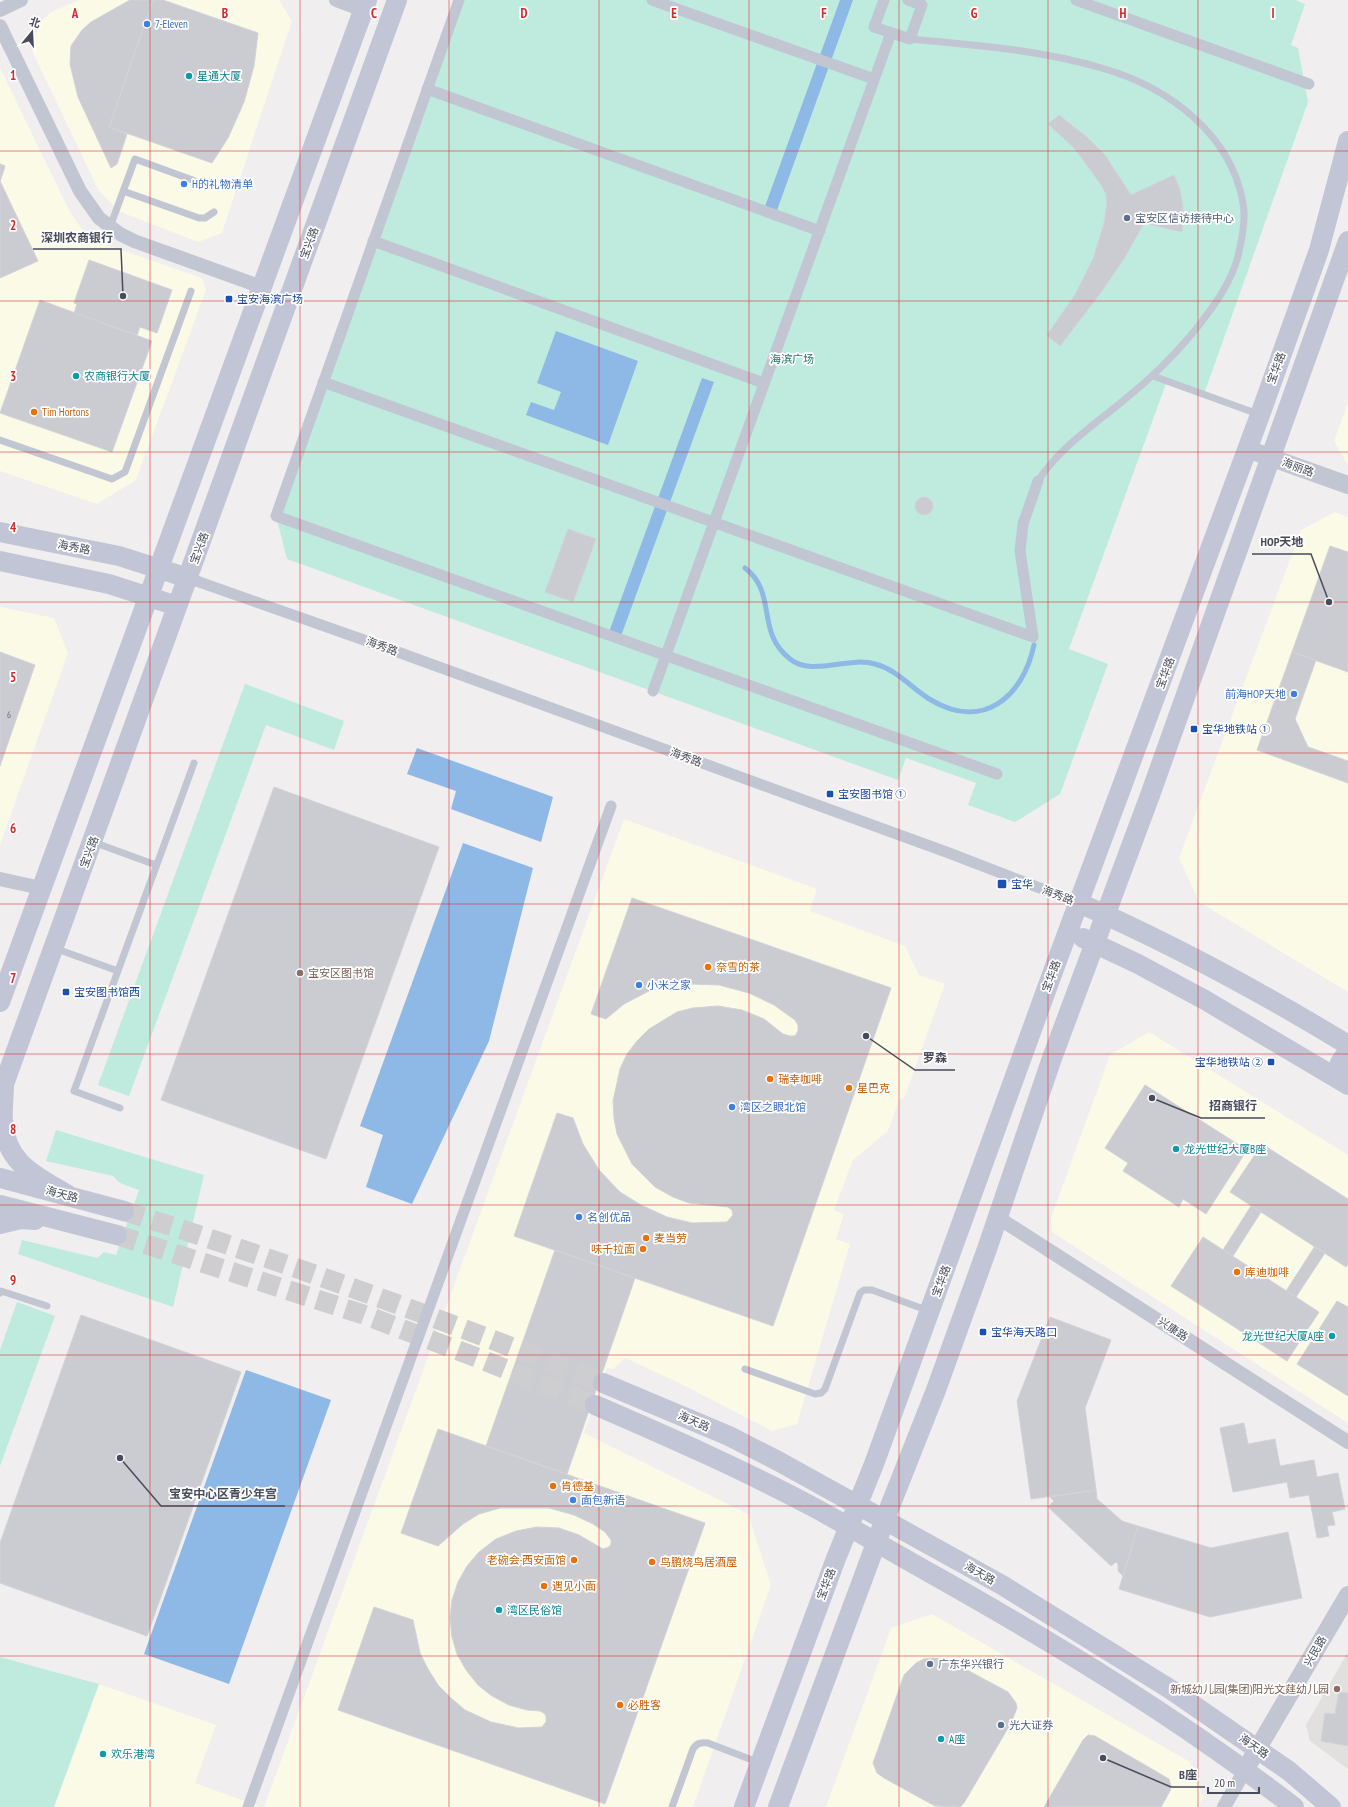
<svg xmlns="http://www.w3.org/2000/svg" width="1348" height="1807" viewBox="0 0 1348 1807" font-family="'PT Sans Narrow','Noto Sans SC',sans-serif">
<rect width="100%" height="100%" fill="#f0eeee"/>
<path fill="#fafae7" d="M 78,0 L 279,0 L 292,21 L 222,233 L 198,242 L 118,211 L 99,191 L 33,53 L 32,43 L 41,22 L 50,13 Z
M 0,68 L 70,212 L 81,228 L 97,241 L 107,245 L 202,278 L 206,290 L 136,480 L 97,504 L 0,471 Z
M 1348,403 L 1348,465 L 1334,441 Z
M 1335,512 L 1348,517 L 1348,992 L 1199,902 L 1179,858 L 1301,530 Z
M 0,607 L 54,618 L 68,653 L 0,845 Z
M 624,819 L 817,889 L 810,911 L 905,946 L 919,975 L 945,984 L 904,1099 L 900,1098 L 888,1131 L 853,1160 L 834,1210 L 844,1214 L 836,1239 L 850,1244 L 797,1424 L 772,1431 L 677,1382 L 625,1358 L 613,1369 L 607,1368 L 584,1433 L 748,1514 L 771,1585 L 693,1807 L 264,1807 Z
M 1149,1032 L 1348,1155 L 1348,1423 L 1052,1232 L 1051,1218 L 1110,1055 Z
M 932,1614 L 1190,1762 L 1203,1798 L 1198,1807 L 826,1807 L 891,1628 Z
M 0,1657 L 99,1684 L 216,1725 L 195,1783 L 261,1807 L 0,1807 Z"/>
<path fill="#e1e0df" d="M 1348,1652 L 1348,1769 L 1310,1741 L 1306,1725 Z"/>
<path fill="#beebde" d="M 459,0 L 1295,0 L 1305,4 L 1291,45 L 1298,48 L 1308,102 L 1204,394 L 1167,381 L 1069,649 L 1108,664 L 1060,794 L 1015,822 L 968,805 L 976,783 L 906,758 L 898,780 L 287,559 L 276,516 Z
M 245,684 L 344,721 L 334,750 L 266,725 L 129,1096 L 98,1085 Z
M 56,1130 L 204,1175 L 173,1307 L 18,1254 L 22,1240 L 97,1258 L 104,1252 L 116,1255 L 139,1190 L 120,1183 L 113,1176 L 46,1161 Z
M 17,1302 L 55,1316 L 0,1466 L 0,1350 Z
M 0,1657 L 99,1684 L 54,1807 L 0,1807 Z"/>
<path fill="#8eb8e6" d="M 840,0 L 853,0 L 776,213 L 764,209 Z
M 556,331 L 638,361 L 608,445 L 526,415 L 531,402 L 554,410 L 561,392 L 537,383 Z
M 702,378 L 714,382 L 621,636 L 609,632 Z
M 417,748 L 553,797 L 541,842 L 451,809 L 456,791 L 407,774 Z
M 463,843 L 533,868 L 489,1041 L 412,1204 L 366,1187 L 383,1135 L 360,1126 Z
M 246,1370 L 331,1400 L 229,1684 L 144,1654 Z"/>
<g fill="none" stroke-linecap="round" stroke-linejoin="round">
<path stroke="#8eb8e6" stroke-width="5" d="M 745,568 C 778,593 755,632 790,659 C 812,677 849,656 875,664 C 898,670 912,689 931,700 C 983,731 1023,697 1034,645"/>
</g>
<path fill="#cbccd2" stroke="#d2d2d9" d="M 130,0 L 153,0 L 109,127 L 127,134 L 117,164 L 111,168 L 78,97 L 70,64 L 71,46 L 82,30 L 91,22 Z
M 153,0 L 163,0 L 258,33 L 254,66 L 244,102 L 228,138 L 212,163 L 109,127 Z
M 1059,115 L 1088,138 L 1105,155 L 1131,195 L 1174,175 L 1180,190 L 1183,208 L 1182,232 L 1144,223 L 1125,257 L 1102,291 L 1060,346 L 1047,335 L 1075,295 L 1093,259 L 1104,223 L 1107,203 L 1106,194 L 1101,185 L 1089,168 L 1074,148 L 1048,124 Z
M 0,164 L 5,166 L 0,181 Z
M 0,164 L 5,166 L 0,181 Z
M 0,181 L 38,261 L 0,278 Z
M 89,260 L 172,290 L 157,333 L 140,327 L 137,335 L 74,313 L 77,304 L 74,303 Z
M 40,300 L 152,341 L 112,452 L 0,413 Z
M915 506a9 9 0 1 1 18 0a9 9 0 1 1-18 0Z
M 568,529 L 596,539 L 573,602 L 545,592 Z
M 1330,546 L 1348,552 L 1348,672 L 1292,652 Z
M 0,652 L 35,665 L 0,766 Z
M 1292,652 L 1316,660 L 1295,719 L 1308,747 L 1348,761 L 1348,783 L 1257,750 Z
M 274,787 L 439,847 L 326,1159 L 161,1100 Z
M 632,898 L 891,988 L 773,1326 L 514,1236 L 557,1113 L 573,1118 L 583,1144 L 599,1170 L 620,1192 L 641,1205 L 667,1217 L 692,1223 L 727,1222 L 733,1215 L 732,1210 L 728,1207 L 689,1203 L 673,1197 L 655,1187 L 632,1164 L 617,1134 L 614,1118 L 613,1101 L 620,1069 L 627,1054 L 637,1041 L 649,1029 L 677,1012 L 693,1008 L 718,1006 L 742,1010 L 764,1019 L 783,1034 L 790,1036 L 795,1036 L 798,1031 L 798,1025 L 795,1020 L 774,1005 L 749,993 L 719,985 L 691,984 L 670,985 L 649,991 L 624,1004 L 606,1019 L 591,1014 Z
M 1145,1085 L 1247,1150 L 1206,1214 L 1183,1199 L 1179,1207 L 1123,1171 L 1128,1163 L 1105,1148 Z
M 1262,1144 L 1348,1199 L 1348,1264 L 1346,1267 L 1230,1192 Z
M 1251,1206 L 1261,1212 L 1233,1256 L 1223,1250 Z
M 1203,1237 L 1319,1312 L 1287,1361 L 1171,1286 Z
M 1315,1246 L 1325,1253 L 1296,1297 L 1286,1291 Z
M 555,1250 L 635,1278 L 567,1474 L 486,1446 Z
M 1337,1301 L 1348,1307 L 1348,1396 L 1297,1364 Z
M 81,1315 L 241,1372 L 147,1636 L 0,1583 L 0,1543 Z
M 1050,1317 L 1111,1340 L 1085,1408 L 1096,1490 L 1031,1499 L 1017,1401 Z
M 1244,1423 L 1248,1444 L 1275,1439 L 1280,1466 L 1314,1460 L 1317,1477 L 1338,1473 L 1345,1509 L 1332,1512 L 1335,1525 L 1327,1526 L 1329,1536 L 1317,1538 L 1309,1495 L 1290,1498 L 1287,1482 L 1233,1492 L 1220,1428 Z
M 438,1429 L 705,1523 L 605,1804 L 338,1710 L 374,1607 L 413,1620 L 420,1653 L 428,1669 L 438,1685 L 451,1698 L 465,1710 L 491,1722 L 519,1728 L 542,1727 L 546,1722 L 546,1716 L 544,1713 L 540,1711 L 527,1710 L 509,1705 L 492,1696 L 478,1685 L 466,1670 L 457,1654 L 452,1637 L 450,1618 L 452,1600 L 458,1582 L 467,1566 L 479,1552 L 496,1539 L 516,1531 L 537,1527 L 559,1528 L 579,1535 L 603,1549 L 609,1547 L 611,1544 L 611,1540 L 605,1532 L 593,1524 L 574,1515 L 549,1508 L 500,1508 L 479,1514 L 463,1524 L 438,1546 L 401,1533 Z
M 1096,1490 L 1097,1499 L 1122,1521 L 1138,1526 L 1123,1576 L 1118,1571 L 1118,1564 L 1116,1562 L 1111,1566 L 1048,1507 L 1054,1501 L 1050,1497 Z
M 1138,1526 L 1211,1548 L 1288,1532 L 1302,1598 L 1210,1617 L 1119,1589 Z
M 933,1658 L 943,1659 L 954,1663 L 1008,1692 L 1016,1703 L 1017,1708 L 1011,1723 L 964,1803 L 960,1807 L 935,1806 L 884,1778 L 877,1773 L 873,1763 L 904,1675 L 916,1663 L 924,1659 Z
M 1339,1692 L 1348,1693 L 1348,1746 L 1321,1741 L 1325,1713 L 1335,1714 Z
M 1088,1735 L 1095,1736 L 1169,1779 L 1171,1786 L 1170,1791 L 1161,1807 L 1044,1807 L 1083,1740 Z"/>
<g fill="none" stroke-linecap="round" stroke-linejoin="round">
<path stroke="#cecdd0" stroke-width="20" stroke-dasharray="20 10" stroke-linecap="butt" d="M 124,1211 C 286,1262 445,1320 603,1383
M 117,1235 L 362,1314 L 478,1358 L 595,1405"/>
<path stroke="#c2c5d2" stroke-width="7" d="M 910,39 C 976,45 1042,50 1105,69 C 1169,88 1231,134 1243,203 C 1246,219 1242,240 1238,256 C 1231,285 1210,311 1192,334 C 1171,359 1149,380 1124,400 C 1093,426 1060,447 1038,481
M 123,191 L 199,218 L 205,218 L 214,212
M 110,227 L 135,159 L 209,186
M 1153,376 L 1258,414
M 0,440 L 112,479 L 125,472 L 191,291
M 93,842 L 156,865
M 54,948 L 118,971
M 120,1108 L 74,1091 L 194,763
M 0,1293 L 1,1291 L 47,1306
M 745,1369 L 815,1394 L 821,1393 L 825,1389 L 860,1293 L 864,1290 L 872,1290 L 929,1311
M 672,1807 L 693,1749 C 697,1743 701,1742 708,1743 L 760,1763"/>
<path stroke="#c2c5d2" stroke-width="11" d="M 459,0 L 276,516 L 997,774
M 652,0 L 874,79
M 884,0 L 874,27 L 910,39 L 922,5 L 908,0
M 1076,0 L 1309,84
M 427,89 L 820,231
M 373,241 L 764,383
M 323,382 L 1033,637 L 1020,551 L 1023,524 L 1038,481
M 188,578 L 395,651 L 949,853 L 1079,903
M 653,691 L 891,33
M 248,1807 L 611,806"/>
<path stroke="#c2c5d2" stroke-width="14" d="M 336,0 L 363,10
M 0,10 L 21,0
M 0,26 L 80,191 L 99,218 L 120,234 L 134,241 L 262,287
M 0,879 L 41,888
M 997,1217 L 1348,1442
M 1224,1807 L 1245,1770"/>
<path stroke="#c2c5d2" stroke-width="18" d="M 1247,449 L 1348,485
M 1245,1770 L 1348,1595"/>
<path stroke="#c1c5d5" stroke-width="20" d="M 0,532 L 119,556 L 188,578
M 0,561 L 109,584 L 177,606
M 1079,903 C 1172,944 1261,992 1348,1045
M 1083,938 L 1138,964 L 1205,1000 L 1348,1085
M 0,1002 L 367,0
M 1346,1083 C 1335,1075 1337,1061 1348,1054
M 4,1084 C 4,1096 2,1109 3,1121 C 6,1164 35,1175 68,1195
M 0,1095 L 397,0
M 0,1178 L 124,1211
M 0,1205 L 117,1235
M 0,1224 L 21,1219 L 35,1220
M 603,1383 L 729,1436 L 778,1461 L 1002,1585 L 1170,1689 L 1289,1771 L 1331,1807
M 595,1405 C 669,1437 744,1470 815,1508 C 857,1531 898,1555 939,1578 C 1063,1648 1181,1720 1294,1807
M 744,1807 L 835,1561 L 874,1464 L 1055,966 L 1260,415 L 1319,250 L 1348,141
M 778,1807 L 885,1519 L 936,1390 L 987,1249 L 1052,1058 L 1149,798 L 1348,241"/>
</g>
<path fill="none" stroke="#d62828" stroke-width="1" stroke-opacity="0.55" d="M 150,0 L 150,1807M 300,0 L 300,1807M 449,0 L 449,1807M 599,0 L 599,1807M 749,0 L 749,1807M 899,0 L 899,1807M 1048,0 L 1048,1807M 1198,0 L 1198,1807M 0,151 L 1348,151M 0,301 L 1348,301M 0,452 L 1348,452M 0,602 L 1348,602M 0,753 L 1348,753M 0,904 L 1348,904M 0,1054 L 1348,1054M 0,1205 L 1348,1205M 0,1355 L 1348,1355M 0,1506 L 1348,1506M 0,1656 L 1348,1656"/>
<g fill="#3f7fe0" stroke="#fff" stroke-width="1.5">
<circle cx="147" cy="24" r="4"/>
<circle cx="184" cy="184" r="4"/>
<circle cx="1294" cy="694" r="4"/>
<circle cx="639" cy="985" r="4"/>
<circle cx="732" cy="1107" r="4"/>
<circle cx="579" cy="1217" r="4"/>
<circle cx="573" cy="1500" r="4"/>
</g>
<g fill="#0f9aa8" stroke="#fff" stroke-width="1.5">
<circle cx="189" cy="76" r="4"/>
<circle cx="76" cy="376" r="4"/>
<circle cx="1176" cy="1149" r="4"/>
<circle cx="1332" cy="1336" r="4"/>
<circle cx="499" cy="1610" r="4"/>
<circle cx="941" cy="1739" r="4"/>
<circle cx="103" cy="1754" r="4"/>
</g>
<g fill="#5c6f8a" stroke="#fff" stroke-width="1.5">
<circle cx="1127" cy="218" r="4"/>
<circle cx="930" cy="1664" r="4"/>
<circle cx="1001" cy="1725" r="4"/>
</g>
<g fill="#1a4fb4" stroke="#fff" stroke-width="1.5">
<rect x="225" y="295" width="8" height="8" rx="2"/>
<rect x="1190" y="725" width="8" height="8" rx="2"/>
<rect x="826" y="790" width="8" height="8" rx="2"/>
<rect x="997" y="879" width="10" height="10" rx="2"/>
<rect x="62" y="988" width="8" height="8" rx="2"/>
<rect x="1267" y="1058" width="8" height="8" rx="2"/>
<rect x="979" y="1328" width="8" height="8" rx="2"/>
</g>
<g fill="#e8710a" stroke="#fff" stroke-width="1.5">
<circle cx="34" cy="412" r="4"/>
<circle cx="708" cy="967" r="4"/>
<circle cx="770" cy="1079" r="4"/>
<circle cx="849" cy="1088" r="4"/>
<circle cx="646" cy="1238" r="4"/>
<circle cx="643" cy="1249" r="4"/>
<circle cx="1237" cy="1272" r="4"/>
<circle cx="553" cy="1486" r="4"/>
<circle cx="574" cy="1560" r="4"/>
<circle cx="652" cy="1562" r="4"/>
<circle cx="544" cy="1586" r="4"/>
<circle cx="620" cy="1705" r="4"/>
</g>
<g fill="#8d6e63" stroke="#fff" stroke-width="1.5">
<circle cx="300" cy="973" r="4"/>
<circle cx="1337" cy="1689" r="4"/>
</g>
<g text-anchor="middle" stroke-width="3.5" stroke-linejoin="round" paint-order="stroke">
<g font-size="9" fill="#686b78">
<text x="9" y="718">6</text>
</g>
<g font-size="11" fill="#366cbe" stroke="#fff" text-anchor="start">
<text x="155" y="28">7-Eleven</text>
<text x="192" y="188">H的礼物清单</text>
<text x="1286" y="698" text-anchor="end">前海HOP天地</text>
<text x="647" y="989">小米之家</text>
<text x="740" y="1111">湾区之眼北馆</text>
<text x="587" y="1221">名创优品</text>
<text x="581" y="1504">面包新语</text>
</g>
<g font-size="11" fill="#0d838f" stroke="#fff" text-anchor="start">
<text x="197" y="80">星通大厦</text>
<text x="84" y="380">农商银行大厦</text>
<text x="1184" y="1153">龙光世纪大厦B座</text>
<text x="1324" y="1340" text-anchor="end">龙光世纪大厦A座</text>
<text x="507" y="1614">湾区民俗馆</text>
<text x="949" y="1743">A座</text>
<text x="111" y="1758">欢乐港湾</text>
</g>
<g font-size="11" fill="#4e5e75" stroke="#fff" text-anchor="start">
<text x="1135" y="222">宝安区信访接待中心</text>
<text x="938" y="1668">广东华兴银行</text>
<text x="1009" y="1729">光大证券</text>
</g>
<g font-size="11" fill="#474b5a" stroke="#fff">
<text transform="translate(309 243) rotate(-70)" y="4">宝兴路</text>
<text transform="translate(1276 368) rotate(-70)" y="4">宝华路</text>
<text transform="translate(1298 467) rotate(20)" y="4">海丽路</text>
<text transform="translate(74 547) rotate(11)" y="4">海秀路</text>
<text transform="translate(199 548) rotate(-70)" y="4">宝兴路</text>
<text transform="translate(382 646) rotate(20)" y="4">海秀路</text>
<text transform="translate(1165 673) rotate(-70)" y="4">宝华路</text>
<text transform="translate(686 757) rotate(20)" y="4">海秀路</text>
<text transform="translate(89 852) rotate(-70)" y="4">宝兴路</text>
<text transform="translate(1058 895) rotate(21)" y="4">海秀路</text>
<text transform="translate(1051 976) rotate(-70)" y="4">宝华路</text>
<text transform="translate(62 1194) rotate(15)" y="4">海天路</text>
<text transform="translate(941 1281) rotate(-70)" y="4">宝华路</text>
<text transform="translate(1173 1329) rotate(33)" y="4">兴康路</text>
<text transform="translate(694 1421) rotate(24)" y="4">海天路</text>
<text transform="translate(980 1573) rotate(30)" y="4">海天路</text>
<text transform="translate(826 1584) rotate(-69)" y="4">宝华路</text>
<text transform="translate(1315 1651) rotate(-60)" y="4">兴民路</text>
<text transform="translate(1254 1746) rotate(35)" y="4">海天路</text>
</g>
<g font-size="11" fill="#164399" stroke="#fff" text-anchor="start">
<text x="237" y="303">宝安海滨广场</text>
<text x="1202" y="733">宝华地铁站 ①</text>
<text x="838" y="798">宝安图书馆 ①</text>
<text x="1011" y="888">宝华</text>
<text x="74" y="996">宝安图书馆西</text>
<text x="1263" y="1066" text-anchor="end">宝华地铁站 ②</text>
<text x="991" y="1336">宝华海天路口</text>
</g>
<g font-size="11" fill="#1d7665" stroke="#fff">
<text x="792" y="363">海滨广场</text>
</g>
<g font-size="11" fill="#c56008" stroke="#fff" text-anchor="start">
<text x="42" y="416">Tim Hortons</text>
<text x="716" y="971">奈雪的茶</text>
<text x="778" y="1083">瑞幸咖啡</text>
<text x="857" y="1092">星巴克</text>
<text x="654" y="1242">麦当劳</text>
<text x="635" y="1253" text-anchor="end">味千拉面</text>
<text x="1245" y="1276">库迪咖啡</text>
<text x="561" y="1490">肯德基</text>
<text x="566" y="1564" text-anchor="end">老碗会·西安面馆</text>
<text x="660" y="1566">鸟鹏烧鸟居酒屋</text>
<text x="552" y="1590">遇见小面</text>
<text x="628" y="1709">必胜客</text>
</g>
<g font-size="11" fill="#785e54" stroke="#fff" text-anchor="start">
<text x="308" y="977">宝安区图书馆</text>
<text x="1329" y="1693" text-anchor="end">新城幼儿园(集团)阳光文莛幼儿园</text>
</g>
</g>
<g font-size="13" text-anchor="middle" font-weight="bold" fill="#d62828" stroke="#fff" stroke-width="3.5" stroke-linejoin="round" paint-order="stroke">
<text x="75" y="18">A</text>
<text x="225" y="18">B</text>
<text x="374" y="18">C</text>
<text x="524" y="18">D</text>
<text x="674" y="18">E</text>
<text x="824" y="18">F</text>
<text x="974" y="18">G</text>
<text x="1123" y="18">H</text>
<text x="1273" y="18">I</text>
<text x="13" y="80">1</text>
<text x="13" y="230">2</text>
<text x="13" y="381">3</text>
<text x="13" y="532">4</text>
<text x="13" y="682">5</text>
<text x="13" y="833">6</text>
<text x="13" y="983">7</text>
<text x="13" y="1134">8</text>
<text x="13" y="1285">9</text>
</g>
<path fill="none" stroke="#474b5a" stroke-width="1.5" d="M123 296L121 249H33M1329 602L1311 554H1252M866 1036L915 1070H955M1152 1098L1201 1118H1265M120 1458L161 1506H285M1103 1758L1171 1787H1205"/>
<g fill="#474b5a" stroke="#fff" stroke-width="1.5">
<circle cx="123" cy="296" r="4"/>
<circle cx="1329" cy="602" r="4"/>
<circle cx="866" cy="1036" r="4"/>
<circle cx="1152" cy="1098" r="4"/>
<circle cx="120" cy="1458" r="4"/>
<circle cx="1103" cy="1758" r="4"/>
</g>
<g font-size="12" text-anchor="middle" font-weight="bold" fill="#474b5a" stroke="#fff" stroke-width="3.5" stroke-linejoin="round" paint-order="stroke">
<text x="77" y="242">深圳农商银行</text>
<text x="1282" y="546">HOP天地</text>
<text x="935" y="1062">罗森</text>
<text x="1233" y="1110">招商银行</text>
<text x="223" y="1498">宝安中心区青少年宫</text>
<text x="1188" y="1779">B座</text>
</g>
<g transform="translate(32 32) rotate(18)" stroke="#ffffff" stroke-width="3" paint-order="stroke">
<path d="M0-3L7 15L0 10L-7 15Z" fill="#474b5a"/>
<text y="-6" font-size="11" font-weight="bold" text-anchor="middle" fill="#474b5a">北</text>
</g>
<path d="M1208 1787v6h51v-6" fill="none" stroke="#474b5a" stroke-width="2"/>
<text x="1214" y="1787" font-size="12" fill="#474b5a" stroke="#ffffff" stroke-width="3" paint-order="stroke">20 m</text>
</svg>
